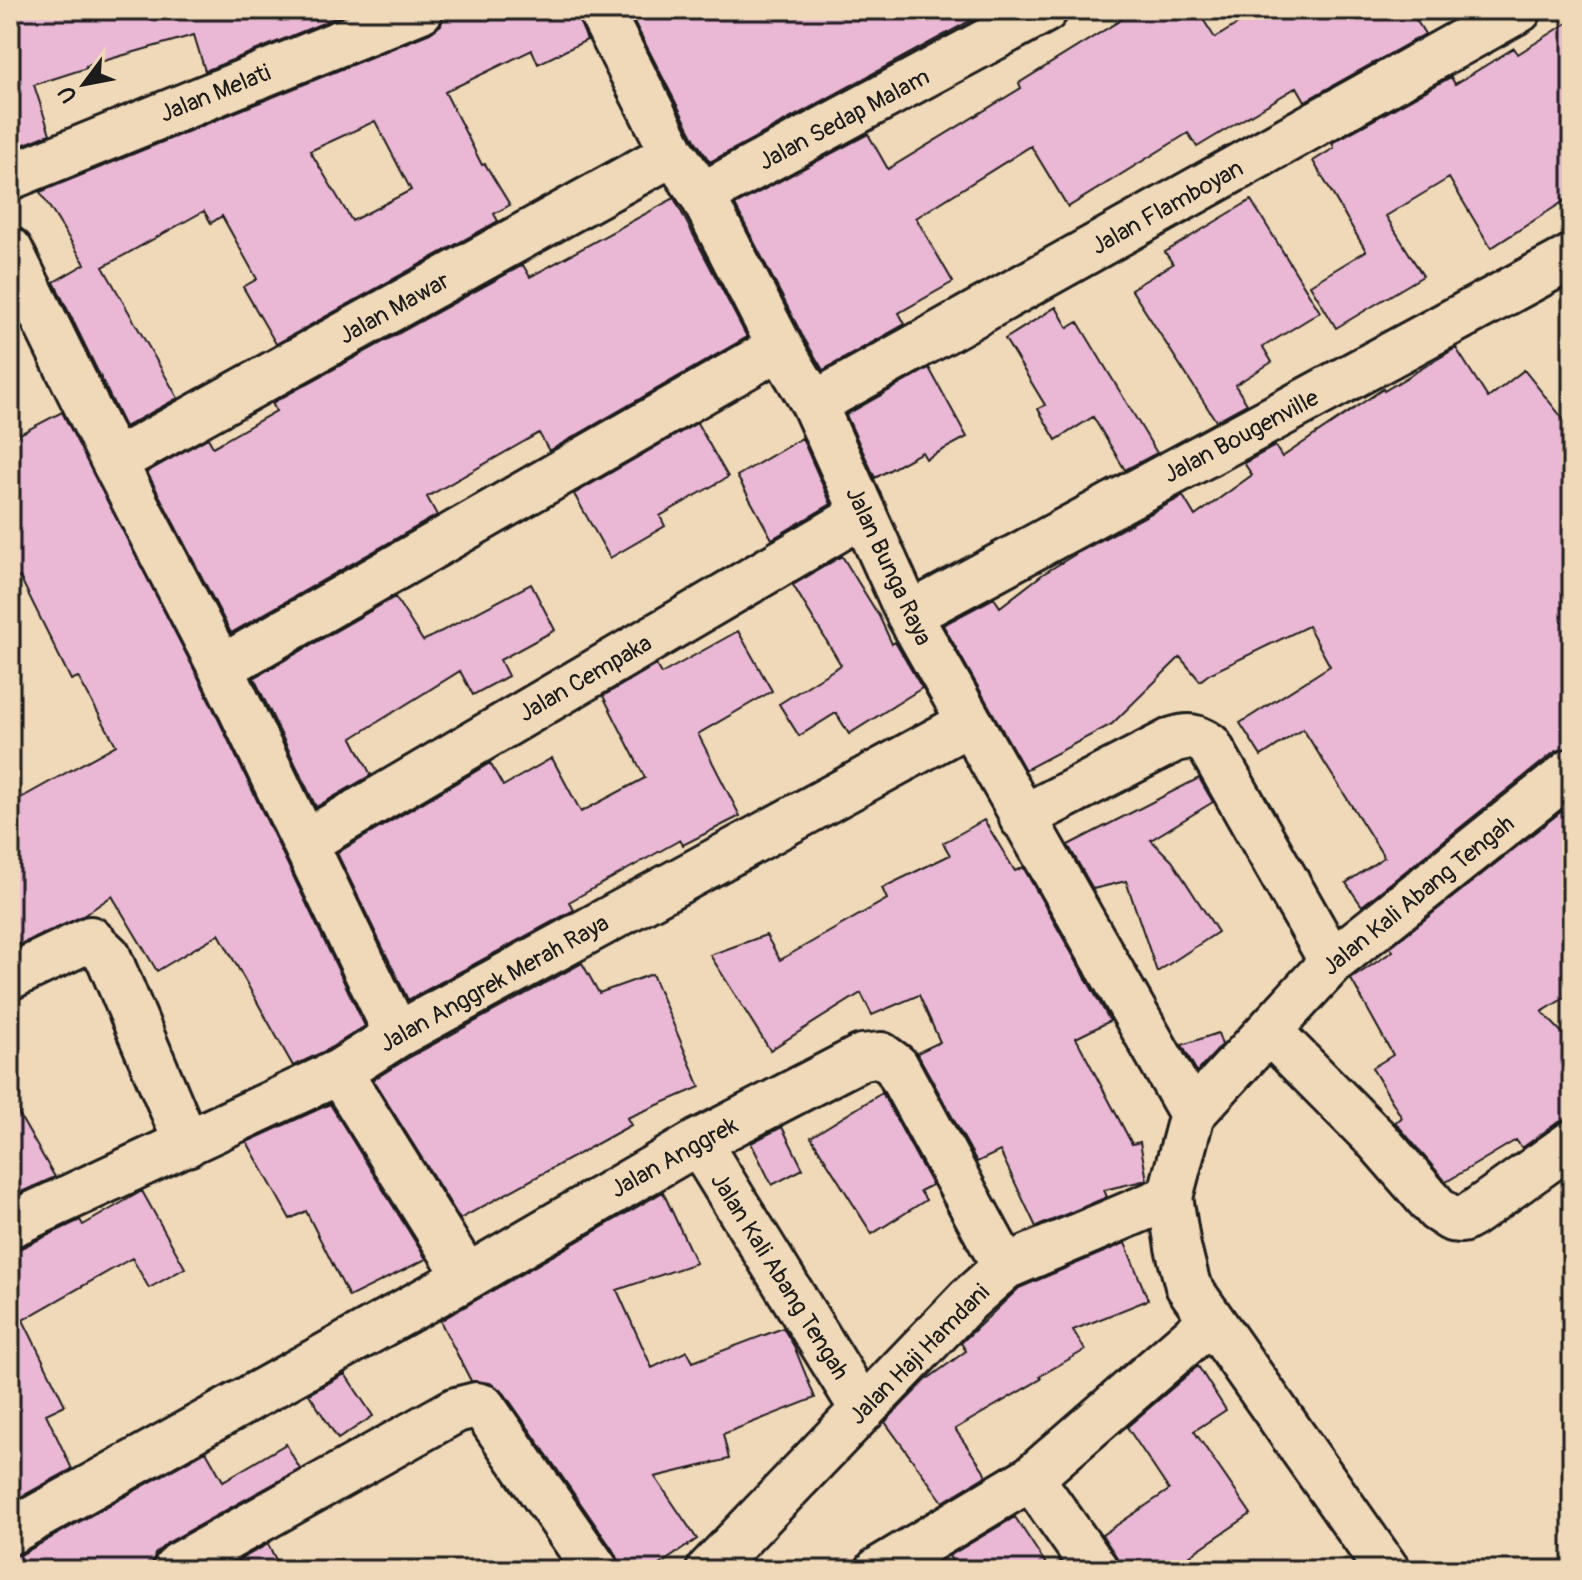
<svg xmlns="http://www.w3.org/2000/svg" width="1582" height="1580" viewBox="0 0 1582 1580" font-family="Pangolin,sans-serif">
<rect width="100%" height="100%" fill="#f0d9b8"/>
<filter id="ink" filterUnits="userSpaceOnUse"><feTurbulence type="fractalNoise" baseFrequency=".0125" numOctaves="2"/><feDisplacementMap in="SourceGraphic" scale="16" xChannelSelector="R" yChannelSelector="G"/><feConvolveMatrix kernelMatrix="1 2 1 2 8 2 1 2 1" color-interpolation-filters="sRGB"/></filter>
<g filter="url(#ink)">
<path fill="#eab7d4" stroke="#1c1c1c" stroke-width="2" fill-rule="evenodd" d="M 35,10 L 355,10 L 205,71 L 194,35 L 86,66 L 87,68 L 34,85 L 50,134 L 10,150 L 10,18 Z
M 445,10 L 575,10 L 587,40 L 538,64 L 532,50 L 445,92 L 482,165 L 485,164 L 510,205 L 494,214 L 498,221 L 276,344 L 243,287 L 257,279 L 222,216 L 211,223 L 204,211 L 103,267 L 178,398 L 125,427 L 54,282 L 85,264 L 40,192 L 430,33 L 441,25 ZM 375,121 L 411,190 L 352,221 L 310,151 Z
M 628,10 L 990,10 L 710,162 L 695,140 Z
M 1137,10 L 1197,10 L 1215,38 L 1260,10 L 1410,10 L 1425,34 L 1305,101 L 1297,87 L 1197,147 L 1188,133 L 1068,207 L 1031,146 L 916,218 L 953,282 L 899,313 L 905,324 L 823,370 L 802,335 L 735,205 L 868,134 L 888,169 L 1021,88 L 1019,83 Z
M 1572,20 L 1572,196 L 1491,248 L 1449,178 L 1386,216 L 1423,276 L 1336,328 L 1310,285 L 1366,251 L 1313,161 L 1334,148 L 1332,143 L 1451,77 L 1455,84 L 1514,48 L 1518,54 Z
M 674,198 L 747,337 L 549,451 L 539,433 L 427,497 L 437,515 L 231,633 L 147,472 L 208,438 L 213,447 L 276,411 L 272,403 L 523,265 L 530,277 Z
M 1251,200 L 1320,312 L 1263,347 L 1272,362 L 1235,385 L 1247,404 L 1216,421 L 1131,289 L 1173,264 L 1165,252 Z
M 1056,307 L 1068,328 L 1078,322 L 1157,453 L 1125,470 L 1093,417 L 1056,440 L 1038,409 L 1045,405 L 1005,339 Z
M 1456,348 L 1488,398 L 1524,370 L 1572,430 L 1572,747 L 1556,751 L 1362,906 L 1346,883 L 1384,857 L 1303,729 L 1261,756 L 1240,723 L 1330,666 L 1308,626 L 1209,674 L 1200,681 L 1180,657 L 1112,724 L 1025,770 L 943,625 L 994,598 L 1000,607 L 1043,574 L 1079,552 L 1183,496 L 1195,516 L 1252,475 L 1244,463 L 1275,446 L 1282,457 L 1383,389 L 1384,391 Z
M 929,368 L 967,437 L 926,459 L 922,452 L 875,478 L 846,415 Z
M 62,412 L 199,679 L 365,1026 L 327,1050 L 293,1066 L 219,934 L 157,971 L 112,896 L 83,916 L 10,949 L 10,804 L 116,745 L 78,677 L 71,680 L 20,577 L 10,582 L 10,439 Z
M 697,423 L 728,477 L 660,516 L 665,526 L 610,558 L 574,494 Z
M 802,438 L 831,504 L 772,539 L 737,476 Z
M 842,556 L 879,616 L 892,644 L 895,642 L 922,688 L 849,734 L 836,713 L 799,736 L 779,704 L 841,665 L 793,585 Z
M 531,584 L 555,630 L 500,660 L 508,676 L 473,695 L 460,671 L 352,738 L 371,775 L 316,807 L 254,678 L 395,597 L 423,641 Z
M 738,631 L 772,691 L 698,734 L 740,816 L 683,845 L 680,840 L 569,902 L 574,910 L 408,1000 L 337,853 L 490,763 L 503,786 L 552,758 L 581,812 L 645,778 L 603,696 L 656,665 L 661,674 Z
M 1199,778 L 1213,802 L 1151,840 L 1172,861 L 1218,932 L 1157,972 L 1126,881 L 1093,889 L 1068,845 Z
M 1572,803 L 1572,993 L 1542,1012 L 1572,1043 L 1572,1118 L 1557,1123 L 1522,1148 L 1516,1140 L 1446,1182 L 1395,1122 L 1402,1118 L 1372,1068 L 1393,1055 L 1351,979 L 1393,951 L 1390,947 Z
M 984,820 L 1015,871 L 1023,867 L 1110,1021 L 1076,1038 L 1132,1144 L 1140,1142 L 1147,1180 L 1104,1190 L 1107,1197 L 1036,1227 L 1000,1151 L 977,1162 L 917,1053 L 940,1042 L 919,995 L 872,1015 L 861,993 L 770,1050 L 710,955 L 766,935 L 780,960 L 887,899 L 882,888 L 950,855 L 943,843 Z
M 582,963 L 599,993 L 652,974 L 700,1087 L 627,1118 L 631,1125 L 460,1219 L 373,1080 L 410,1057 Z
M 1218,1033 L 1222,1045 L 1197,1072 L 1182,1045 Z
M 882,1093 L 932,1185 L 920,1191 L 926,1200 L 872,1234 L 811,1137 Z
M 10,1099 L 55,1177 L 10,1197 Z
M 330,1104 L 426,1259 L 349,1297 L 306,1211 L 290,1219 L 247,1142 Z
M 782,1127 L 803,1169 L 772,1185 L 751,1143 Z
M 142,1191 L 185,1268 L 149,1288 L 132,1258 L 23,1320 L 65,1405 L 46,1414 L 72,1469 L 10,1503 L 10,1250 L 21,1248 L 80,1220 L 83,1225 Z
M 663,1192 L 696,1263 L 617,1290 L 652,1368 L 687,1351 L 693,1362 L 783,1328 L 794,1346 L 815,1398 L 723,1434 L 729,1459 L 655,1477 L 697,1539 L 652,1570 L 621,1570 L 617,1556 L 504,1393 L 490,1383 L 471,1381 L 440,1321 Z
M 1125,1243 L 1148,1300 L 1073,1330 L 1085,1350 L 1040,1376 L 1041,1379 L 955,1429 L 987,1475 L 943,1502 L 885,1422 L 926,1380 L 966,1351 L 961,1343 L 1019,1288 Z
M 1198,1366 L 1226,1410 L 1194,1431 L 1251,1514 L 1168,1570 L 1121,1570 L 1116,1556 L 1102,1535 L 1169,1490 L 1127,1427 Z
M 345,1374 L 373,1416 L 338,1439 L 309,1394 Z
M 286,1444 L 300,1469 L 167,1543 L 155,1554 L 151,1570 L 10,1570 L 10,1557 L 22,1554 L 206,1451 L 223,1481 Z
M 1015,1517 L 1050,1570 L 958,1570 L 949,1556 Z
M 268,1544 L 281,1570 L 221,1570 Z"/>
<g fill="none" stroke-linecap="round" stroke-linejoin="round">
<g stroke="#1c1c1c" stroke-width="50">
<path id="minor" d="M 600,10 L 673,153 L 702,195 L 780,347 L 814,404 L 909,615 L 1192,1114
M 10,177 L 421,10
M 702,195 L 1045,10
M 10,250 L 114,462 L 221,668 L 397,1035
M 814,404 L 1519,10
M 114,462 L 673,153
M 909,615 L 1572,257
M 221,668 L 780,347
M 1022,818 L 1173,740 C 1188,735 1196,736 1209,745 L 1332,962
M 306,842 L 864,514
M 10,977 L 90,939 L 108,956 L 187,1144
M 1269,1031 L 1378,1141 L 1438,1210 L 1452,1219 L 1462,1220 L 1471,1215 L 1572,1143
M 339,1072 L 467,1277
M 698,1142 L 863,1410
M 10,1225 L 339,1072 L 397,1035 L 969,723
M 10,1532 L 467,1277 L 698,1142 L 862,1057 L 881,1055 L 896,1066 L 1005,1267
M 175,1570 L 179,1565 L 456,1410 L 476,1405 L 483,1407 L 596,1570
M 709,1570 L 968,1300 L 1005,1267 L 1170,1197
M 878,1570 L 1031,1478
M 1096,1570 L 1031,1478 L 1211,1321
M 1387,1570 L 1188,1286 L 1178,1247 L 1170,1197 L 1192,1114 L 1332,962 L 1572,771"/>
</g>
<use href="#minor" stroke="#f0d9b8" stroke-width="44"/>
</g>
</g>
<g text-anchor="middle" stroke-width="6" stroke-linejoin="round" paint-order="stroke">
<g font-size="24" fill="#1c1c1c" stroke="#f0d9b8">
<text transform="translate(215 93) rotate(-22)" y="8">Jalan Melati</text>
<text transform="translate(844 119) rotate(-28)" y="8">Jalan Sedap Malam</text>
<text transform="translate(1167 207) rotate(-29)" y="8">Jalan Flamboyan</text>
<text transform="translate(394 308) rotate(-29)" y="8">Jalan Mawar</text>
<text transform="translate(1241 436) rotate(-28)" y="8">Jalan Bougenville</text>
<text transform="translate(889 566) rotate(65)" y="8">Jalan Bunga Raya</text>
<text transform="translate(585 678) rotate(-30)" y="8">Jalan Cempaka</text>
<text transform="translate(1418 895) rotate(-39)" y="8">Jalan Kali Abang Tengah</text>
<text transform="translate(494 983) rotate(-29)" y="8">Jalan Anggrek Merah Raya</text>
<text transform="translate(674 1157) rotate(-29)" y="8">Jalan Anggrek</text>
<text transform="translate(780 1276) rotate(58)" y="8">Jalan Kali Abang Tengah</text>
<text transform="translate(919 1354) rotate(-45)" y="8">Jalan Haji Hamdani</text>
</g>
</g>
<rect width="1582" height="1580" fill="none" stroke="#f0d9b8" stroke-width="40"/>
<rect x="20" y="20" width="1542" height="1540" fill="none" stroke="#1c1c1c" stroke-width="3" filter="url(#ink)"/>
<g transform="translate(84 84) rotate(238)" stroke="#f0d9b8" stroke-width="6" paint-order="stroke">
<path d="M0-6L14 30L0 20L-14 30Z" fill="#1c1c1c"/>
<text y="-12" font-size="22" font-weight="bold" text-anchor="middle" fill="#1c1c1c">U</text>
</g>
</svg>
